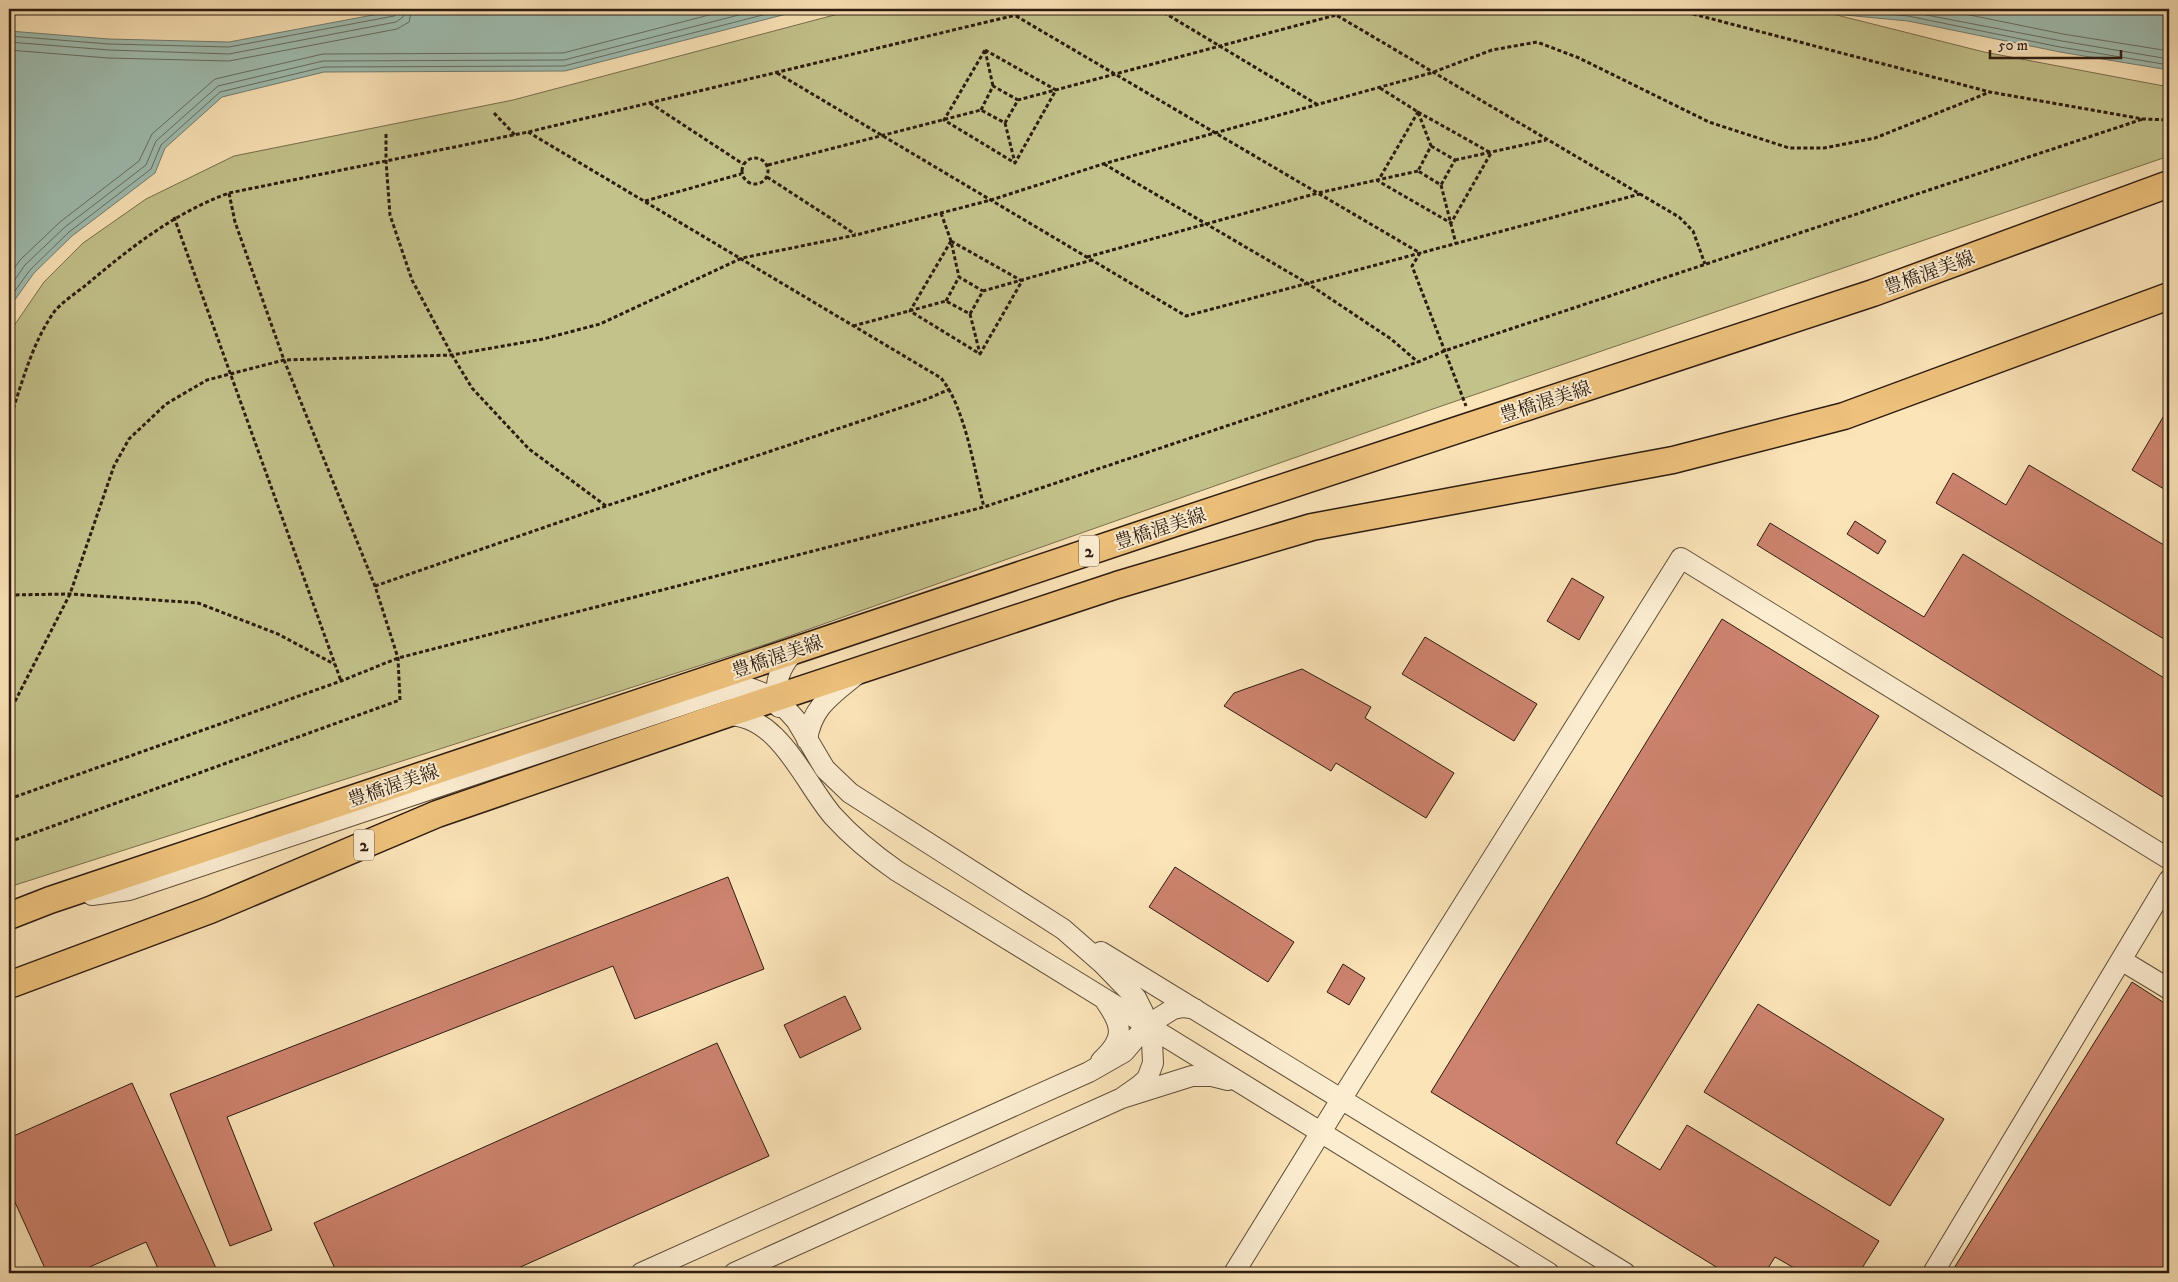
<svg xmlns="http://www.w3.org/2000/svg" width="2178" height="1282" viewBox="0 0 2178 1282" font-family="'IM FELL DW Pica','Noto Serif JP',serif">
<rect width="100%" height="100%" fill="#fbe4b8"/>
<filter id="stains"><feTurbulence type="fractalNoise" baseFrequency=".004" numOctaves="4"/><feColorMatrix values="0 0 0 0 .2 0 0 0 0 .09 0 0 0 0 .02 0 0 0 .5 -.17"/></filter>
<radialGradient id="worn" r=".72"><stop offset=".6" stop-color="#630" stop-opacity="0"/><stop offset="1" stop-color="#630" stop-opacity=".3"/></radialGradient>
<path fill="#c3c28b" stroke="#786f4e" d="M 857,9 L 1813,9 L 1984,52 L 2169,87 L 2169,156 L 1430,410 L 764,645 L 9,887 L 9,333 L 44,282 L 83,243 L 146,199 L 234,156 L 513,100 Z"/>
<path fill="#9fbeb3" stroke="#717d72" d="M 405,9 L 806,9 L 565,71 L 324,72 L 222,97 L 165,148 L 155,173 L 72,236 L 34,273 L 9,308 L 9,31 L 109,39 L 229,42 Z
M 1818,9 L 2169,9 L 2169,70 L 2060,52 L 1908,21 L 1834,14 Z"/>
<g fill="none" stroke-linecap="round" stroke-linejoin="round">
<path stroke="#666d62" stroke-width="1" d="M 1835,9 L 1908,16 L 2060,47 L 2169,65
M 1895,9 L 2062,41 L 2169,59
M 1940,9 L 2063,34 L 2169,51
M 9,36 L 109,44 L 229,47 L 394,16 L 397,14 L 399,9
M 9,42 L 109,50 L 229,54 L 396,22 L 403,17 L 405,9
M 9,50 L 108,58 L 229,61 L 397,29 L 409,22 L 412,9
M 9,276 L 20,260 L 60,222 L 139,161 L 152,134 L 215,79 L 323,54 L 563,53 L 732,9
M 9,288 L 25,265 L 65,227 L 146,165 L 156,141 L 218,86 L 323,61 L 564,60 L 762,9
M 9,299 L 30,270 L 69,232 L 151,169 L 161,145 L 220,92 L 324,67 L 564,66 L 786,9"/>
</g>
<path fill="#cd836e" stroke="#2d1c11" d="M 2169,407 L 2169,492 L 2132,470 Z
M 2029,465 L 2169,548 L 2169,642 L 1936,503 L 1953,473 L 2006,505 Z
M 1855,521 L 1886,541 L 1878,554 L 1847,534 Z
M 1770,523 L 1924,617 L 1963,554 L 2169,681 L 2169,801 L 1757,545 Z
M 1572,578 L 1604,597 L 1579,640 L 1547,621 Z
M 1722,619 L 1879,716 L 1616,1143 L 1660,1170 L 1687,1125 L 1879,1241 L 1859,1273 L 1803,1273 L 1775,1257 L 1765,1273 L 1726,1273 L 1431,1092 Z
M 1425,637 L 1537,704 L 1514,741 L 1402,674 Z
M 1302,669 L 1371,707 L 1365,718 L 1454,773 L 1426,818 L 1336,763 L 1331,771 L 1224,706 L 1234,693 Z
M 1175,867 L 1294,942 L 1268,982 L 1149,907 Z
M 728,877 L 764,969 L 635,1019 L 613,966 L 227,1117 L 272,1230 L 230,1246 L 170,1094 Z
M 1343,964 L 1365,978 L 1349,1005 L 1327,992 Z
M 2132,982 L 2169,1006 L 2169,1273 L 1951,1273 Z
M 845,996 L 861,1029 L 800,1058 L 784,1025 Z
M 1758,1004 L 1944,1119 L 1890,1206 L 1704,1092 Z
M 717,1043 L 769,1156 L 507,1273 L 337,1273 L 314,1223 Z
M 132,1083 L 208,1250 L 218,1273 L 160,1273 L 146,1242 L 76,1273 L 47,1273 L 9,1189 L 9,1138 Z"/>
<g fill="none" stroke-linecap="round" stroke-linejoin="round">
<g stroke="#604e3b" stroke-width="22">
<path id="minor" d="M 779,707 C 773,685 779,666 796,650
M 726,715 C 779,714 803,781 833,816 C 852,837 874,855 897,871 L 1549,1273
M 807,740 C 812,706 832,695 857,674
M 92,895 L 129,890 L 727,690 L 747,687 L 776,698 L 796,720 L 825,769 L 850,793 L 1063,929 L 1103,964 L 1136,998 L 1143,1012 L 1152,1041 L 1153,1063 L 1147,1079 L 1139,1086 L 1122,1098
M 1101,952 L 1625,1273
M 2121,960 L 2169,989
M 1101,1061 C 1125,1039 1123,1026 1106,1002
M 641,1273 L 1089,1072 L 1124,1052 L 1146,1026 L 1173,1009 L 1183,1007 L 1195,1009
M 734,1273 L 1122,1098 L 1192,1076 L 1212,1076 L 1228,1080
M 1234,1273 L 1342,1098 L 1681,558 L 2169,859
M 1933,1273 L 2169,880"/>
</g>
<g stroke="#2d1c11" stroke-width="29">
<path id="major" d="M 9,916 L 50,900 L 1175,523 L 1873,293 L 2169,184
M 9,985 L 210,910 L 437,814 L 724,715 L 1117,585 L 1312,527 L 1673,460 L 1844,416 L 2169,296"/>
</g>
<path stroke="#2d1c11" stroke-width="3" stroke-dasharray="4 2.5" stroke-linecap="butt" d="M 1158,9 L 1318,105
M 1326,9 L 1679,217 L 1693,231 L 1705,264
M 1674,9 L 1990,92 L 2143,119 L 2169,120
M 1016,16 L 1420,253 L 1412,266 L 1466,406
M 985,50 L 1056,90 L 1015,163 L 944,120 Z
M 985,50 L 993,86
M 777,73 L 1186,316 L 1640,194
M 1380,88 L 1418,112 L 1431,146 L 1418,171 L 1441,185 L 1456,244
M 650,103 L 743,164
M 981,110 L 993,86 L 1018,100
M 1418,112 L 1491,153 L 1451,223 L 1378,181 Z
M 494,113 L 515,135
M 1005,123 L 1015,163
M 528,132 L 941,378 C 965,407 974,469 984,507
M 386,134 L 386,161 L 390,215 L 412,280 L 452,355 L 472,388 L 529,449 L 606,506
M 1431,146 L 1455,160 L 1441,185
M742 171a13 13 0 1 1 26 0a13 13 0 1 1-26 0Z
M 1455,160 L 1546,140
M 1104,164 L 1307,283 L 1391,339 L 1418,362
M 768,165 L 981,110 L 1005,123 L 1018,100 L 1336,15
M 767,177 L 855,234
M 645,201 L 741,174
M 941,213 L 951,241 L 959,277
M 174,217 L 341,681
M 951,241 L 1022,281 L 980,354 L 910,311 Z
M 1087,257 L 1318,193 L 1418,171
M 946,301 L 959,277 L 983,291
M 970,314 L 980,354
M 853,326 L 946,301 L 970,314 L 983,291 L 1092,260
M 9,421 C 22,384 31,345 54,312 C 62,302 76,293 86,285 C 130,248 174,213 229,193 L 528,132 L 1041,9
M 375,586 L 606,506 L 927,399 L 950,389
M 9,595 L 70,594 L 198,603 L 278,634 L 334,664
M 9,713 L 70,594 L 114,466 L 129,439 L 166,404 L 207,380 L 284,360 L 452,355 L 543,339 L 600,324 L 742,258 L 856,235 L 991,200 L 1103,164 L 1431,73 L 1492,50 L 1537,42 L 1579,58 L 1709,122 L 1789,148 L 1824,148 L 1875,138 L 1990,92
M 9,799 L 341,681 L 398,658 L 984,507 L 1418,362 L 1444,351 L 2143,119
M 9,842 L 400,700 L 398,658 L 375,586 L 284,360 L 235,222 L 229,193"/>
<use href="#minor" stroke="#fcedd1" stroke-width="20"/>
<use href="#major" stroke="#eec27c" stroke-width="26"/>
</g>
<g text-anchor="middle" stroke-width="4" stroke-linejoin="round" paint-order="stroke">
<g fill="#fcedd1" stroke="#6b5b4b" stroke-width="1">
<rect x="1079" y="535.5" width="20" height="31" rx="4"/>
<rect x="354" y="829.5" width="20" height="31" rx="4"/>
</g>
<g font-size="18" font-weight="bold" fill="#2d1c11">
<text x="1089" y="557">2</text>
<text x="364" y="851">2</text>
</g>
<g font-size="19" fill="#2d1c11" stroke="#fcedd1">
<text transform="translate(1929 272) rotate(-20)" y="7">豊橋渥美線</text>
<text transform="translate(1545 401) rotate(-18)" y="7">豊橋渥美線</text>
<text transform="translate(1160 528) rotate(-18)" y="7">豊橋渥美線</text>
<text transform="translate(777 656) rotate(-19)" y="7">豊橋渥美線</text>
<text transform="translate(393 785) rotate(-19)" y="7">豊橋渥美線</text>
</g>
</g>
<rect width="2178" height="1282" fill="none" stroke="#fbe4b8" stroke-width="30"/>
<rect x="10" y="10" width="2158" height="1262" fill="none" stroke="#2d1c11" stroke-width="2.5"/>
<rect x="15" y="15" width="2148" height="1252" fill="none" stroke="#2d1c11"/>
<path d="M1990 50v8h131v-8" fill="none" stroke="#2d1c11" stroke-width="2.5"/>
<text x="1998" y="50" font-size="15" fill="#2d1c11" stroke="#fcedd1" stroke-width="4" paint-order="stroke">50 m</text>
<rect width="100%" height="100%" filter="url(#stains)"/>
<rect width="100%" height="100%" fill="url(#worn)"/>
</svg>
